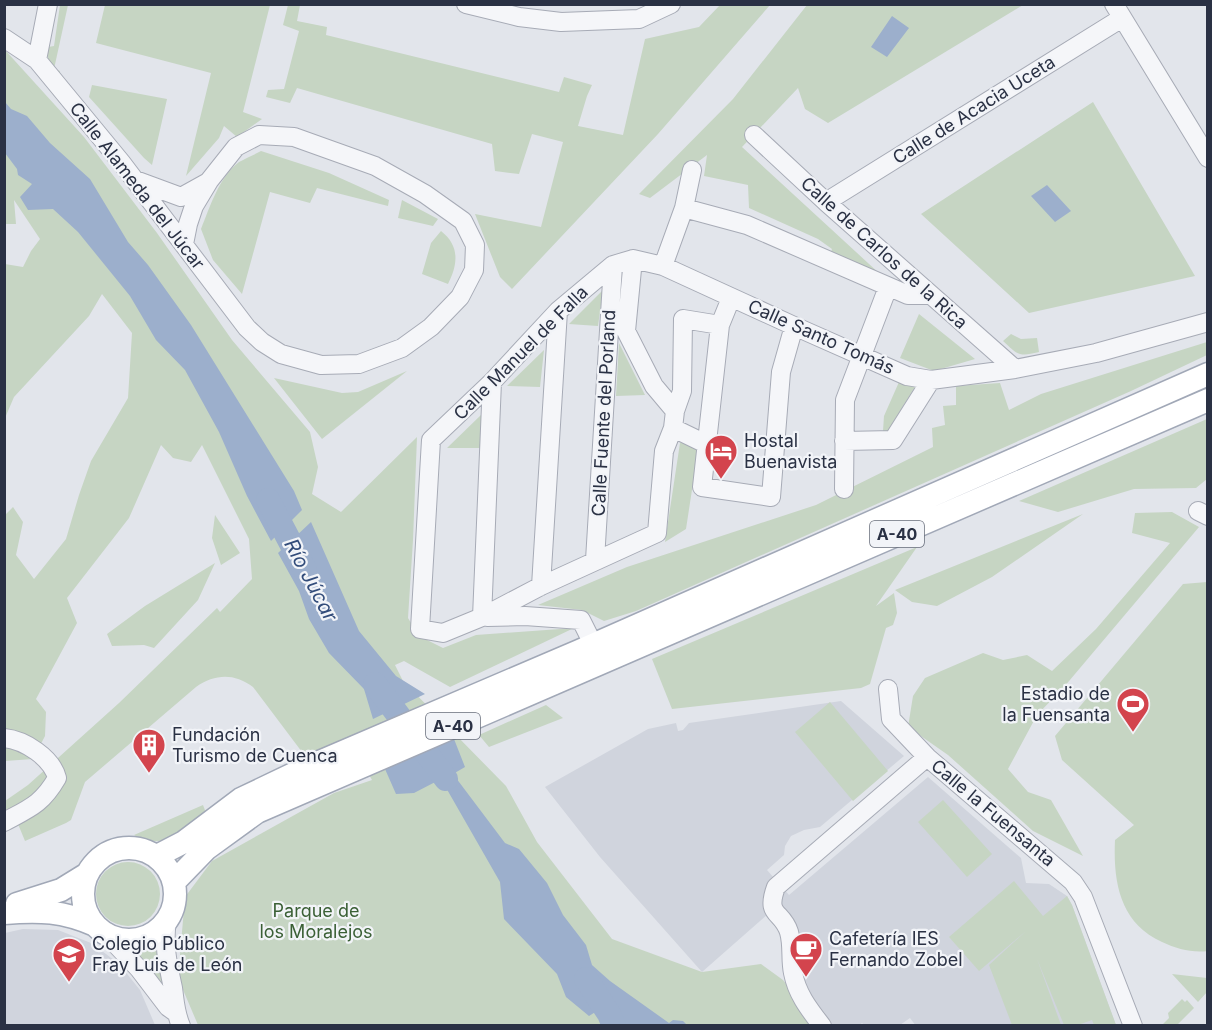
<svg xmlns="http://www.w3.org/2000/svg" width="1212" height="1030" viewBox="0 0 1212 1030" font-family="Inter,sans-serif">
<rect width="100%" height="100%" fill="#e2e5eb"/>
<path fill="#d0d4dd" d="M 841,701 L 904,756 L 820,827 L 804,830 L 791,836 L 785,846 L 784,855 L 767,870 L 789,895 L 928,777 L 1021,858 L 1026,883 L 1049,884 L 1067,896 L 1072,905 L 1116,1025 L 916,1026 L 910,1018 L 900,1025 L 864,1025 L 862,1023 L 860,1025 L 833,1025 L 815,1002 L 803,979 L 803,954 L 808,949 L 783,909 L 776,907 L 702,972 L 600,857 L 545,787 L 648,729 L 676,723 L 678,731 L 683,730 L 689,723 Z
M 23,929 L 58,930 L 91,943 L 106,954 L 119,964 L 140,990 L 155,1025 L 5,1025 L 5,933 Z"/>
<path fill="#c6d5c3" d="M 60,5 L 68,5 L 54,69 L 60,71 L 59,78 L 48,62 L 48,47 L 54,46 Z
M 105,5 L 270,5 L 243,112 L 262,119 L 237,137 L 224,126 L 219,138 L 186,176 L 211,73 L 96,43 Z
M 288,5 L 300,5 L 297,21 L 327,27 L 326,35 L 559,92 L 564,77 L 592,85 L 587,96 L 578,126 L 623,135 L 645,39 L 699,27 L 720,5 L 770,5 L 658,134 L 512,289 L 500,277 L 475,214 L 541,227 L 563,142 L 532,134 L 519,174 L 495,171 L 492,144 L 297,88 L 290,103 L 266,97 L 268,90 L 284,89 L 299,31 L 283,25 Z
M 807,5 L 1023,5 L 828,123 L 805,109 L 798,88 L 742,147 L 881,275 L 830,255 L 832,249 L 818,239 L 749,208 L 748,185 L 704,176 L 707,155 L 650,198 L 639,194 L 733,99 Z
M 5,50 L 84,137 L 157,233 L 232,340 L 310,432 L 318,467 L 312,494 L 341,512 L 417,437 L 413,540 L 408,618 L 419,636 L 443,648 L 476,635 L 574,628 L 450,687 L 404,661 L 395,665 L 403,681 L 506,786 L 537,842 L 612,939 L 702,972 L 761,964 L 783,980 L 819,1025 L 198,1025 L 178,978 L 185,897 L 212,861 L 334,793 L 372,780 L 348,737 L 305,756 L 253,687 C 234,673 215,674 196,687 L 85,782 L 71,820 L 66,823 L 25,841 L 18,824 L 5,829 L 5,801 L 28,785 L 119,703 L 217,608 L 220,612 L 252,579 L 249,539 L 202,445 L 191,462 L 173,458 L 161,445 L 129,518 L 67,598 L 77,623 L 36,699 L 46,712 L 45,736 L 33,759 L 5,761 L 5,515 L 13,507 L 23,522 L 16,555 L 34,579 L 66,539 L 79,495 L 91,461 L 128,398 L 132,333 L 102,294 L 89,316 L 14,397 L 5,418 L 5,264 L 23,267 L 31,251 L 40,239 L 14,200 L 16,224 L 5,224 Z
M 92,85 L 167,99 L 152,165 L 144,158 L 89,97 Z
M 1093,102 L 1195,276 L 1029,313 L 921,214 Z
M 261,151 L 329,173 L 389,200 L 388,206 L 317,188 L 310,203 L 270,192 L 242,294 L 213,260 L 201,229 C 210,207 219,177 239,162 C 246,158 254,155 261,151 Z
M 402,200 L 438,219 L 433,226 L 398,218 Z
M 441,231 C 460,246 458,264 448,284 L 422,274 L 431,243 Z
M 603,290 L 598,326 L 569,324 Z
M 919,314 L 975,359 L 934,371 L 900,358 Z
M 1011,334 L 1021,339 L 1037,338 L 1039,352 C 1019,357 1018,355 1003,341 Z
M 1207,342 L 1207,355 L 1131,391 L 636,611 L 604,621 L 582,610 L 538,605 L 627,567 L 816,505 L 933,447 L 932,428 L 945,425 L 943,406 L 956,405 L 956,386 L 1000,383 L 1009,410 L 1041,394 Z
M 619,343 L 645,395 L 616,396 Z
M 544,350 L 540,387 L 507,386 Z
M 407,371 L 322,439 L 274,378 L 342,393 L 358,392 Z
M 899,382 L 915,387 L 887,432 L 883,431 L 884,416 Z
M 482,414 L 482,448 L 447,448 Z
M 1207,419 L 1207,479 L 1196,488 L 1134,489 L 1058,512 L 1019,501 Z
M 680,443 L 699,444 L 686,529 L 665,542 Z
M 1172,512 L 1199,527 L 1064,687 L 1037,715 L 1008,769 L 1028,792 L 1051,800 L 1083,856 L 1033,831 L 948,755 L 908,727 L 913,696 L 925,678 L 983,653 L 1003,660 L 1027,655 L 1052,671 L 1096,629 L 1170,543 L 1132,533 L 1135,513 Z
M 1083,514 L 992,577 L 937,606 L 912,602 L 895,590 Z
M 215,515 L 240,553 L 221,565 L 212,538 Z
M 917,547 L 876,606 L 894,593 L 897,613 L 893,625 L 886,628 L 870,684 L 861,688 L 672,709 L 652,659 Z
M 215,563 L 198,600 L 154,648 L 144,645 L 112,646 L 107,634 L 145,606 Z
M 1207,582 L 1208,951 C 1192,953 1177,949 1162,942 C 1120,923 1113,882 1115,840 L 1134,825 L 1062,760 L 1055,736 L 1183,584 Z
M 830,702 L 888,771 L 853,801 L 795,732 Z
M 546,705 L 563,718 L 489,747 L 479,735 Z
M 943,800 L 992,854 L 967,877 L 918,822 Z
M 203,805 L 206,813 C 182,831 164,852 134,835 Z
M96 894a32 32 0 1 1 64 0a32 32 0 1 1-64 0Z
M 1014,881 L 1043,916 L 1067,896 L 1072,905 L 1116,1025 L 1094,1025 L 1092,1020 L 1078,1025 L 1064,1025 L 1037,959 L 1061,1025 L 1012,1025 L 989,965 L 1026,931 L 979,971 L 949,937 Z
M 154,944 L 165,981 L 164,989 L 133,950 Z
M 1172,974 L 1207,978 L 1207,992 L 1198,1002 Z
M 1182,999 L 1185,1002 L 1187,1000 L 1194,1008 L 1177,1025 L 1162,1025 L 1169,1018 L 1168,1013 Z"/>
<path fill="#9cafcc" d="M 892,16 L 909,28 L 887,57 L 871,47 Z
M 5,102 L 11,109 L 27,116 L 50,143 L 90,179 L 128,242 L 148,265 L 191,325 L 294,491 L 302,510 L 271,541 L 247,496 L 219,432 L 185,370 L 156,340 L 130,296 L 78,232 L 53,209 L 28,210 L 20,197 L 32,184 L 18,175 L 17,169 L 5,153 Z
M 1047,185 L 1071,211 L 1055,222 L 1031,196 Z
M 311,522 L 359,631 L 396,676 L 425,694 L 373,719 L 364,689 L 329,653 L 309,619 L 299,591 L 278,553 Z
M 454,739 L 465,767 L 453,774 L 505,843 L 519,849 L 547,883 L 563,915 L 586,945 L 592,965 L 610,981 L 669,1023 L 673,1020 L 683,1021 L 687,1025 L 616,1025 L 608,1004 L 589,1016 L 566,997 L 557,974 L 504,919 L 500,882 L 441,779 L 414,793 L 396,794 L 385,769 Z"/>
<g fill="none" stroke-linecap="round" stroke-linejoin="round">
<path stroke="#9cafcc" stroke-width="24" d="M 268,500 L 305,570
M 375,684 L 446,779
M 586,979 L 609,1014 L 614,1026"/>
<g stroke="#a7abb6" stroke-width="20">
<path id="minor" d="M 466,4 L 519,17 L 561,22 L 639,19 L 671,4
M 1114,4 L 1208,158
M 4,38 L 37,60 L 121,162 L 247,328 L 262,342 L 281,354 L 321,365 L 359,364 L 402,348 L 431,327 L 460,297 L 474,270 L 475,245 L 463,221 L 425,194 L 375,166 L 294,137 L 259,135 L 236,147 L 209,181 L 194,206 L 188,224 L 184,244
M 37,60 L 48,4
M 754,135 L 826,202 L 1015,369
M 135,180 L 181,197 L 208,182
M 826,202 L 1122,18
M 684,208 L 747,225 L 908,295 L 931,295
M 633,259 L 626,331 L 654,386 L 675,411
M 663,266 L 684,208 L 692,170
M 731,298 L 720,325 L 702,487 L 771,497 L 781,372 L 794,326
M 720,325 L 683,319 L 682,391 L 675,411 L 673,428 L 664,451 L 657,533 L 541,586 L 482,617 L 443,633 L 420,629 L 431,440 L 492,382 L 558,311 L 613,265 L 633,259 L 663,266 L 794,326 L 907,376 L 931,380 L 1015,369 L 1096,353 L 1208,322
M 673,428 L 706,444
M 844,441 L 893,440 L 931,380
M 844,489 L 845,400 L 888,287
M 1198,511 L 1208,516
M 595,560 L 613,265
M 541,586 L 558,311
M 482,617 L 492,382
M 487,617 L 525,616 L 581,620 L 593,644
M 888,689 L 891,719 L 927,757
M 4,738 C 25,740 52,758 57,778 C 42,804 30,808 4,822
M 167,921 C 163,945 168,965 173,988 C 175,1002 175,1012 181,1026
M 107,935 L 139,969 L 168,1007 L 175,1012
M 822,1026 C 809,1009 797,994 793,973 C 790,959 793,946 789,932 C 782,910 765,917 776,887 L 927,757 L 1073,882 L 1083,897 L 1133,1026"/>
</g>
<g stroke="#a1a8b7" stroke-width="25">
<path id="major" d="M83 894a46 46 0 1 1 92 0a46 46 0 1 1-92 0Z
M 157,856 L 184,842 L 241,799 L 310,766 L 579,651 L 1208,374
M 174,882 L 206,849 L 257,812 L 1208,400
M 17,904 L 61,890 L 87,874
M 4,913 C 40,910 63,911 95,925"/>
</g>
<use href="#minor" stroke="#f5f6f9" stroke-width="18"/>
<use href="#major" stroke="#fff" stroke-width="22"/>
</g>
<defs>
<g id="hotel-pin" transform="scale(1.725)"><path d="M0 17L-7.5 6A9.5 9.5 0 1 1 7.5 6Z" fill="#d3444d" stroke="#f2f4f8"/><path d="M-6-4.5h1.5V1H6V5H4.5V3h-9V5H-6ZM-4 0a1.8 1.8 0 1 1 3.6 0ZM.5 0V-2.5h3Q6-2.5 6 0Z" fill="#fff"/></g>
<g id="stadium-pin" transform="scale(1.725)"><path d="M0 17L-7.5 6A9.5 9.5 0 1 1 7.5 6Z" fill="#d3444d" stroke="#f2f4f8"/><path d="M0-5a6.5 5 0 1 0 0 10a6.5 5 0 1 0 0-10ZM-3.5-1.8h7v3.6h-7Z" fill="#fff"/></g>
<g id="building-pin" transform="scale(1.725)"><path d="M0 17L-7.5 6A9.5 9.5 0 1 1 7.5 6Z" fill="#d3444d" stroke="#f2f4f8"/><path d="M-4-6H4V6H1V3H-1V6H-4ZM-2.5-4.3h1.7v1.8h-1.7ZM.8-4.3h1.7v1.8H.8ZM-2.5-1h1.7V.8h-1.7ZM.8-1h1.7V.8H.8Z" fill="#fff"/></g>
<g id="cafe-pin" transform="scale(1.725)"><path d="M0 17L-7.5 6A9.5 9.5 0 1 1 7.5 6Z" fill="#d3444d" stroke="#f2f4f8"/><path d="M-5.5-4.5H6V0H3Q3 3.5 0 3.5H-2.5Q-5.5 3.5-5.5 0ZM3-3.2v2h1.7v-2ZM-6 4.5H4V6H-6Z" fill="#fff"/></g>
<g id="school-pin" transform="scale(1.725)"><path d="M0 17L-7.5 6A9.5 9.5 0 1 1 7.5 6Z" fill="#d3444d" stroke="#f2f4f8"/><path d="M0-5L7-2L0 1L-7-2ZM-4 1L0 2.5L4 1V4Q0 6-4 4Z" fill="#fff"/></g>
</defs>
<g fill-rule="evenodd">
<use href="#hotel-pin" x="721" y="451"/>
<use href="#stadium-pin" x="1133" y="704"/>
<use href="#building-pin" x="149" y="745"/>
<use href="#cafe-pin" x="806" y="949"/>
<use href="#school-pin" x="69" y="954"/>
</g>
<g text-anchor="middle" stroke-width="4.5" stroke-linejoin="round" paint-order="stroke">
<g fill="#f2f4f8" stroke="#666c7a" stroke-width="1.5">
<rect x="870" y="521" width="54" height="26" rx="4.5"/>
<rect x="426" y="713" width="54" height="26" rx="4.5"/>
</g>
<g font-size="16" font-weight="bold" fill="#2a3144">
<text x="897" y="540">A-40</text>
<text x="453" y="732">A-40</text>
</g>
<g font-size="18" fill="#2a3144" stroke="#f2f4f8">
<text transform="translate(974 110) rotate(-32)" y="6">Calle de Acacia Uceta</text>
<text transform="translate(137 186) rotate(52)" y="6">Calle Alameda del Júcar</text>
<text transform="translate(884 253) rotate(42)" y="6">Calle de Carlos de la Rica</text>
<text transform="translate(821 337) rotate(24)" y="6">Calle Santo Tomás</text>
<text transform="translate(521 353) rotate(-45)" y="6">Calle Manuel de Falla</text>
<text transform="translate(604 413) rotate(-87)" y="6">Calle Fuente del Porland</text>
<text transform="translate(993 813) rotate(40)" y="6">Calle la Fuensanta</text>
</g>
<g font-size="18" fill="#2a3144" stroke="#f2f4f8" text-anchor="start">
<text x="744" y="447">Hostal<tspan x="744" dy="21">Buenavista</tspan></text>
<text x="1110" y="700" text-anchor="end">Estadio de<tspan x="1110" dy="21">la Fuensanta</tspan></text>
<text x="172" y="741">Fundación<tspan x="172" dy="21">Turismo de Cuenca</tspan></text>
<text x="829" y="945">Cafetería IES<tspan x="829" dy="21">Fernando Zobel</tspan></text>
<text x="92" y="950">Colegio Público<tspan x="92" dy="21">Fray Luis de León</tspan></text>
</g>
<g font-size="18" fill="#3b6036" stroke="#f2f4f8">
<text x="316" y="917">Parque de<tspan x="316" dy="21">los Moralejos</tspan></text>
</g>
<g font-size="20" font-style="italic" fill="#324c7a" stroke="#f2f4f8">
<text transform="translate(311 580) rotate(62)" y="7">Río Júcar</text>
</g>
</g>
<rect width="1212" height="1030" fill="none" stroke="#2a3144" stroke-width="12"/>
</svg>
